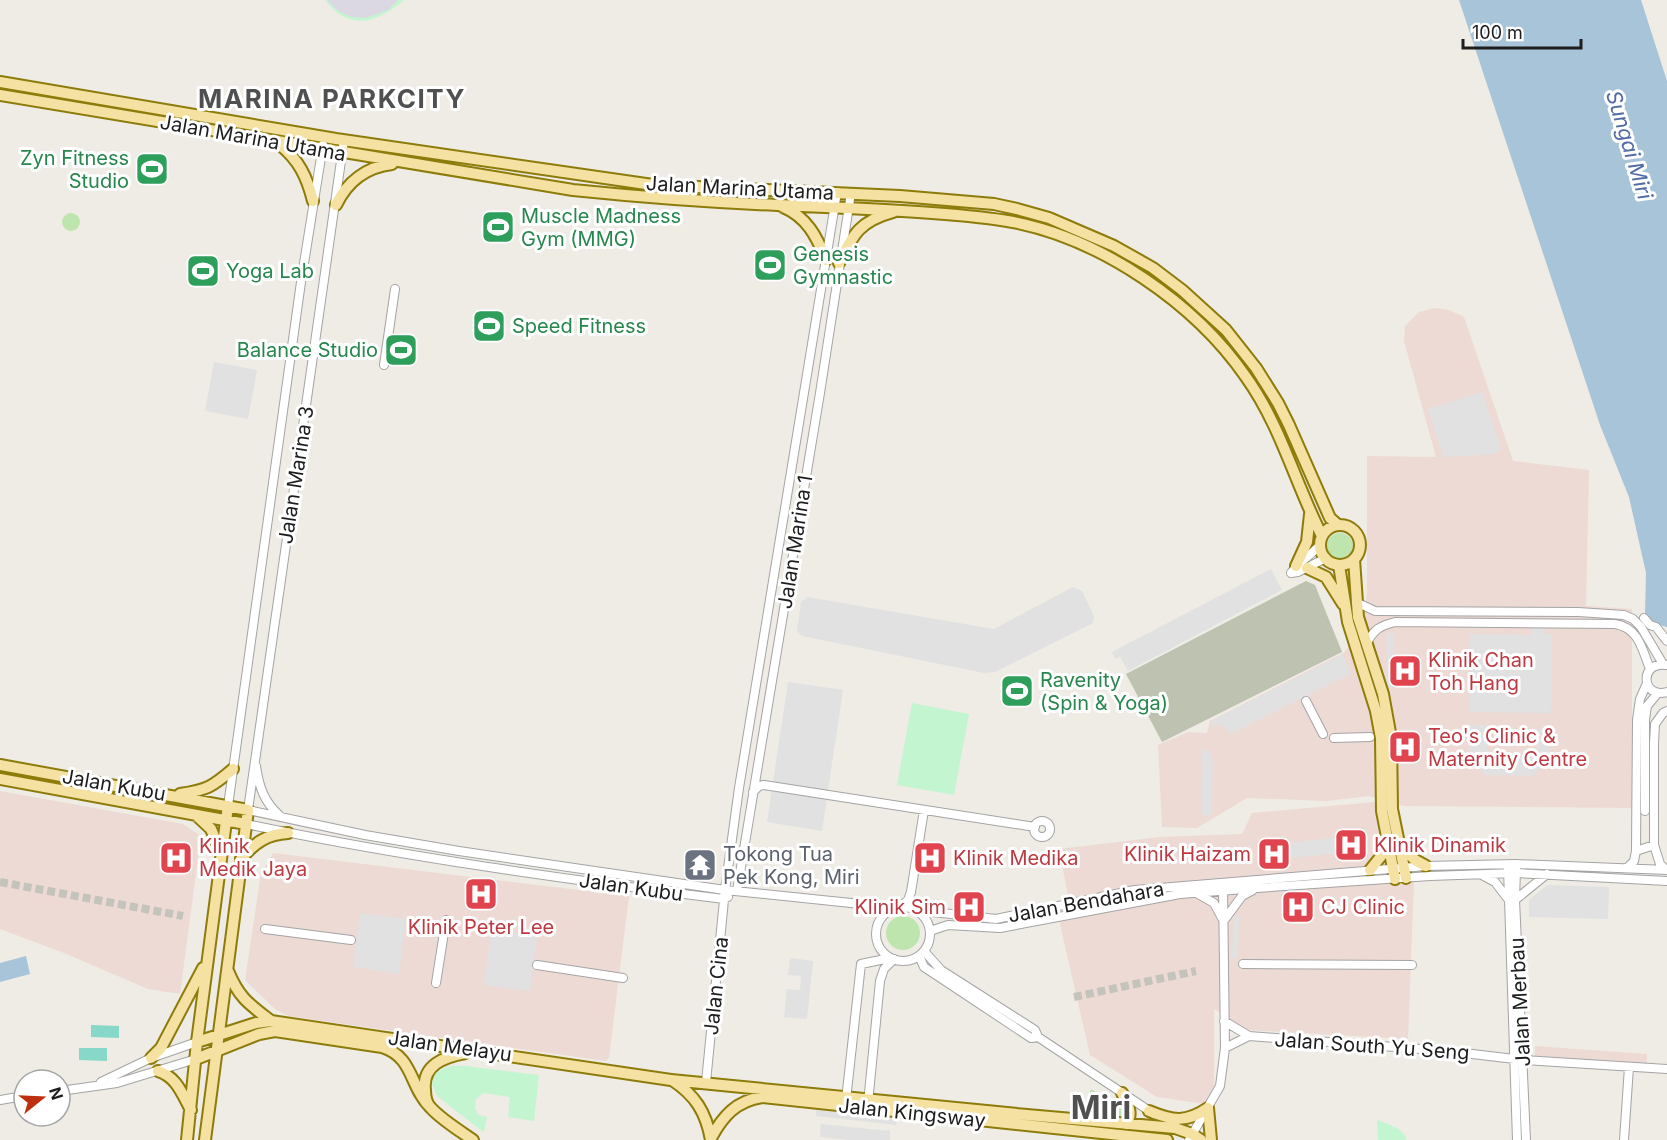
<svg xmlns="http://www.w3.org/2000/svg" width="1667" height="1140" viewBox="0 0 1667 1140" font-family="Inter,sans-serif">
<rect width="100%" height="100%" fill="#eeece4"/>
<path fill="#eedad4" d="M 1434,308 L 1449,310 L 1464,317 L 1513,461 L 1589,470 L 1586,606 L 1632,609 L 1632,808 L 1404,806 L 1369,796 L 1327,801 L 1247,798 L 1197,828 L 1162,827 L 1158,745 L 1188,732 L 1207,733 L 1210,721 L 1345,652 L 1359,628 L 1367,595 L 1367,456 L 1436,457 L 1404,341 L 1405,326 L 1419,312 Z
M 0,791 L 183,824 L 201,836 L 180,994 L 148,989 L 64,953 L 0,929 Z
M 1375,802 L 1384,884 L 1414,881 L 1408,1039 L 1247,1030 L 1214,1009 L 1214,1086 L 1205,1104 L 1157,1097 L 1090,1055 L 1059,920 L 1072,917 L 1059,849 L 1160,837 L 1242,834 L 1252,813 Z
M 273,853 L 629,896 L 609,1057 L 606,1061 L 288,1016 L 275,1009 L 245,980 L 261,873 Z
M 1535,1046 L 1647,1054 L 1647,1064 L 1535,1056 Z"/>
<path fill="#bec2b0" d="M 1306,581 L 1315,585 L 1342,652 L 1162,742 L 1126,674 Z"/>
<path fill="#bee5ad" d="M62 222a9 9 0 1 1 18 0a9 9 0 1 1-18 0Z
M1327 546a13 13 0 1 1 26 0a13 13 0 1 1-26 0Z
M886 933a17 17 0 1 1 34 0a17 17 0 1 1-34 0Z
M 1091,1089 L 1124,1110 L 1123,1118 L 1091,1116 L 1083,1112 Z"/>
<path fill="#c4f5d1" d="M 325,0 L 404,0 C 377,23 349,32 325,0 Z
M 912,703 L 969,714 L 954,795 L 897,785 Z
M 452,1066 L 465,1066 L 539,1075 L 534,1121 L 508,1117 L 510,1097 L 483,1093 L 476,1099 L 475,1108 L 478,1115 L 487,1117 L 484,1131 L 482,1131 L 437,1096 L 432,1084 L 433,1077 C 438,1070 443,1068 452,1066 Z
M 1377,1120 C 1389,1125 1402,1127 1407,1140 L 1378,1140 Z"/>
<path fill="#87d8c8" d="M 91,1025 L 119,1026 L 119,1038 L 91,1037 Z
M 79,1048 L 107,1048 L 107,1061 L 79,1060 Z"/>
<path fill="#e1e1e1" d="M 214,362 L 257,370 L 248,419 L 205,411 Z
M 1482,392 L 1501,449 L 1495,454 L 1443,457 L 1428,409 Z
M 1271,569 L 1282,590 L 1128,671 L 1120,657 L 1115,659 L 1112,652 Z
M 1073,587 L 1082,591 L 1094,616 L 1093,623 L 995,672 L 984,673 L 802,636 L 797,631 L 801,602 L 807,597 L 994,629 Z
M 1531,628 L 1544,628 L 1545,634 L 1552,634 L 1551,713 L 1470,712 L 1470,634 L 1531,635 Z
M 1387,633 L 1394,633 L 1393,688 L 1386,687 Z
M 1343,654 L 1350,674 L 1231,734 L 1220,724 L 1211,728 L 1211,721 Z
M 788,682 L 843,690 L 822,831 L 767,822 Z
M 1469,725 L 1487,725 L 1487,749 L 1491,754 L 1530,757 L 1537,750 L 1537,728 L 1550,729 L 1549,760 L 1532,776 L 1485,775 L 1469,756 Z
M 1202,750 L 1208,750 L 1213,760 L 1212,812 L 1209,816 L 1202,815 Z
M 1340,837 L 1342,853 L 1291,858 L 1289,843 Z
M 1547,885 L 1609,887 L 1608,919 L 1529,917 L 1529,900 Z
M 360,913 L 406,919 L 399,974 L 353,967 Z
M 1233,917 L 1239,917 L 1238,958 L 1232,958 Z
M 491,930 L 537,936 L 530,991 L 484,985 Z
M 790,958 L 813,961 L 807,1019 L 784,1017 L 787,989 L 800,990 L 801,976 L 788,975 Z
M 816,1110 L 897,1119 L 896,1125 L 816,1116 Z
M 821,1124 L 890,1131 L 890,1140 L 848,1140 L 820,1137 Z"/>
<path fill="#dbd8e3" d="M 327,0 L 398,0 L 388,10 L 366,18 L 351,17 L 337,10 Z"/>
<path fill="#a7c4d9" d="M 1459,0 L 1641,0 L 1667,81 L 1667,627 L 1651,623 L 1645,614 L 1646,573 L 1629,497 L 1600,425 Z
M 26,956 L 30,974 L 0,982 L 0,963 Z"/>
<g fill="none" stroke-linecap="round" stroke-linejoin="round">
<path stroke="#c4c3bc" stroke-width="8" stroke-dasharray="8 4" stroke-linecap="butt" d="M 0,882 L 183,916
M 1074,997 L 1196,971"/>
<g stroke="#a4a4a4" stroke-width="10">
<path id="minor" d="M 344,140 L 248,810 L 365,835 L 459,851 L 725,890 L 899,908 L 908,900 L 911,892 L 924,810
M 384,365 L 395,289
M 1291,573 C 1297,564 1312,554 1320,545
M 1291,573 L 1298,572 L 1326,558
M 1356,602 L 1375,611 L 1578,612 L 1624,615 L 1633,619 L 1641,627 L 1663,664
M 1644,618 L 1650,625 L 1656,627 L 1667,641
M 1367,643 C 1374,629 1380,626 1395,622 L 1615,624 C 1639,628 1642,649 1650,669
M 1666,665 C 1639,661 1641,699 1667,692
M 1306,701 L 1323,734
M 1334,738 L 1370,737
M 256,766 C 259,787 264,802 280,816
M 753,792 L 759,786 L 764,785 L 1035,827
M 228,806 L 301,282 L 323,145
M 1645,811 L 1645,720 L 1647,706 L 1658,693
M1034 829a8 8 0 1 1 16 0a8 8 0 1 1-16 0Z
M 246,824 C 404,857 564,879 724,899 L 728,897
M 1636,851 L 1654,845
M 1627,868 L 1634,861 L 1636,851 L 1637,720 L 1640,699 L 1647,683
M 1508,869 L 1517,1140
M 1516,869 L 1515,900 L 1526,1140
M 1666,870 L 1660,864 L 1654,845 L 1654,744 L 1655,724 L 1663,713 L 1667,711
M 1482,875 L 1495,882 L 1508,899
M 737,891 L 820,393 L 851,193
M 1198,894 L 1214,903 L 1222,918
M 1515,900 L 1547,874
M876 934a27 27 0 1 1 54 0a27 27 0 1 1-54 0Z
M 915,910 L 996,919 L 1135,890 L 1426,866 L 1516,864 L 1667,870
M 1225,919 L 1242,896 L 1253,890
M 265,929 L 351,940
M 930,931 L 948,925 L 1000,928 L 1180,894 L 1257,888 L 1430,876 L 1516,873 L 1667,881
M 924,951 L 941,970 L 1035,1030 L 1038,1037 L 1154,1114
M 919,956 L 924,967 L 1031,1038 L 1038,1037
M 1243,964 L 1412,965
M 537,965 L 623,978
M 436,983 L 446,920
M 1224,1021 L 1249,1036 L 1447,1051 L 1523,1060 L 1667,1069
M 1225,1048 L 1249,1036
M 101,1082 L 151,1058 L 197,1042
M 706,1082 L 725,890 L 739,788 L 837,192
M 60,1091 L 117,1083 L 196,1059
M 0,1100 L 24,1096
M 846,1100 L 861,964 L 890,958
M 868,1103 L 880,981 L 884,969 L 894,959
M 1189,1140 L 1220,1086 L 1225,1048 L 1223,886
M 1624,1140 L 1629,1067"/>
</g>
<g stroke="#8d7b0a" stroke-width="14">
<path id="major" d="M 0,82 L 336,139 L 653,185 L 900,196 L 994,204 L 1017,209 L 1049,218 L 1114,246 L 1153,268 L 1182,290 L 1226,330 L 1256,368 L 1278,403 L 1289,425 L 1330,518 L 1338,525
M 0,95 L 573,190 C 641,197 709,202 777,205 C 829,207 880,209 932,213 C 959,215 986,217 1013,222 C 1101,239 1195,303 1246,377 C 1281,426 1295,483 1322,536
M 279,144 C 299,160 307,177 313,201
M 336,205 C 347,182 366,167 392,164
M 783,207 C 807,217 817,237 826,260
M 839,263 C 853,234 860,221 893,212
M1320 545a20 20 0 1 1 40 0a20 20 0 1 1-40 0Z
M 1354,559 L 1358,617 L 1383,694 L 1391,738 L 1392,809 L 1406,878
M 1339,565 L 1348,622 L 1376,711 L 1381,738 L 1382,811 L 1395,879
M 1296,566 L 1307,542 L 1310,514
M 1307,568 L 1326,577 L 1343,604
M 0,765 L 248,810 L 205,1140
M 0,779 L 246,824
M 180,794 C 207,790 212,787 233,769
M 196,815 L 211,829 L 220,851
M 1401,846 L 1415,860 L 1426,866
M 241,859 C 254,843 267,834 288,833
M 1370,870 L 1382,855 L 1386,842
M 228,971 C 239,998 249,1004 271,1021
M 197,1042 L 256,1023 L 271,1021 L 671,1080 L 1027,1115 L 1175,1128 L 1192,1134 L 1201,1140
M 465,1053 C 444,1057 422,1065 425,1090 C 425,1096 427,1104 431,1108 C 442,1120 460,1131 473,1140
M 151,1058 L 161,1048 L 203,968
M 196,1059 L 259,1034 L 275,1031 L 382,1047 C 414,1057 409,1086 430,1107
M 158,1071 C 177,1077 182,1094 191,1110
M 672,1080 C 695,1095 706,1112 711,1140
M 1122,1093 C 1127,1103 1134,1113 1126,1124
M 1149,1111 C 1173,1121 1186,1123 1208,1108 L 1211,1140
M 711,1138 C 723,1116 736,1101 762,1097 L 1167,1140
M 187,1140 L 197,1042 L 228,806"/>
</g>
<use href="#minor" stroke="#fff" stroke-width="8"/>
<use href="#major" stroke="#f5e1a2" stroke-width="10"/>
</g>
<defs>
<g id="stadium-square" transform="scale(1.725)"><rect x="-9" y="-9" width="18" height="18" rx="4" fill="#2e9e5b" stroke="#fff"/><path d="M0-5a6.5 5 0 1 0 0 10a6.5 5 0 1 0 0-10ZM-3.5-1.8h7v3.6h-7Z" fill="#fff"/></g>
<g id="hospital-square" transform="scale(1.725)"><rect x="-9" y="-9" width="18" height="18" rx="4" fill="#e0444e" stroke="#fff"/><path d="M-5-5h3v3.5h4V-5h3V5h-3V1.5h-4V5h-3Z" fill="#fff"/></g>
<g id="temple-square" transform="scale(1.725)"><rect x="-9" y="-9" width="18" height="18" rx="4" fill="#6b7280" stroke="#fff"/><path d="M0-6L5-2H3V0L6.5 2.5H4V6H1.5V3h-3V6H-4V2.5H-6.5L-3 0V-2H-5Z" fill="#fff"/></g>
</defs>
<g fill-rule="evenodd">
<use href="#stadium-square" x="152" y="169"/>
<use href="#stadium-square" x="498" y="227"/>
<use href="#stadium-square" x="770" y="265"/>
<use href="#stadium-square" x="203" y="271"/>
<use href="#stadium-square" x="489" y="326"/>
<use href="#stadium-square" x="401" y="350"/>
<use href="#hospital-square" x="1405" y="671"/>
<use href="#stadium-square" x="1017" y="691"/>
<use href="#hospital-square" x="1405" y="747"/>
<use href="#hospital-square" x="1351" y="845"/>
<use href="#hospital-square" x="1274" y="854"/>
<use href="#hospital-square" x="176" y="858"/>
<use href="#hospital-square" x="930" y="858"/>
<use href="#temple-square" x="700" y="865"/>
<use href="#hospital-square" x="481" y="894"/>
<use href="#hospital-square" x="969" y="907"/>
<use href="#hospital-square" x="1298" y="907"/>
</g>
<g text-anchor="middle" stroke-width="6" stroke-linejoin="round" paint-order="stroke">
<g font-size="20" fill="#1d1d1d" stroke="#fff">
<text transform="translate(253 138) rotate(10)" y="7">Jalan Marina Utama</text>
<text transform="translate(740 188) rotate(3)" y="7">Jalan Marina Utama</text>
<text transform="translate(296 475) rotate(-81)" y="7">Jalan Marina 3</text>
<text transform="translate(795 542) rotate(-81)" y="7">Jalan Marina 1</text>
<text transform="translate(114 785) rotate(10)" y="7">Jalan Kubu</text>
<text transform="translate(631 887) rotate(8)" y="7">Jalan Kubu</text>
<text transform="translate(1086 902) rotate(-10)" y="7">Jalan Bendahara</text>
<text transform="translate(716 986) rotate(-84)" y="7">Jalan Cina</text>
<text transform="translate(1520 1002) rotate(-93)" y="7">Jalan Merbau</text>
<text transform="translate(450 1046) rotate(8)" y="7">Jalan Melayu</text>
<text transform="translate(1372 1046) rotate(4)" y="7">Jalan South Yu Seng</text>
<text transform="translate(912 1113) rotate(6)" y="7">Jalan Kingsway</text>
</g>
<g font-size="20" fill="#27864d" stroke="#fff" text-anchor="start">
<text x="129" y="165" text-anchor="end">Zyn Fitness<tspan x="129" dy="23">Studio</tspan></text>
<text x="521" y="223">Muscle Madness<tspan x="521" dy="23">Gym (MMG)</tspan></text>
<text x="793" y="261">Genesis<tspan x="793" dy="23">Gymnastic</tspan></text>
<text x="226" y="278">Yoga Lab</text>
<text x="512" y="333">Speed Fitness</text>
<text x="378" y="357" text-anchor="end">Balance Studio</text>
<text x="1040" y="687">Ravenity<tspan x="1040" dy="23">(Spin &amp; Yoga)</tspan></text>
</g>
<g font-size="20" fill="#be3a42" stroke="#fff" text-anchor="start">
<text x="1428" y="667">Klinik Chan<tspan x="1428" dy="23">Toh Hang</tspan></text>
<text x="1428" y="743">Teo's Clinic &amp;<tspan x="1428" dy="23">Maternity Centre</tspan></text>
<text x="1374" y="852">Klinik Dinamik</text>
<text x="199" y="853">Klinik<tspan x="199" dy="23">Medik Jaya</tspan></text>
<text x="1251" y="861" text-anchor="end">Klinik Haizam</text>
<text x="953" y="865">Klinik Medika</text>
<text x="946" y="914" text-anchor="end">Klinik Sim</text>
<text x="1321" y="914">CJ Clinic</text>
<text x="481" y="934" text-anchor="middle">Klinik Peter Lee</text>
</g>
<g font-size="20" fill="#5b616d" stroke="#fff" text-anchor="start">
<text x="723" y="861">Tokong Tua<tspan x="723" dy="23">Pek Kong, Miri</tspan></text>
</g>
<g font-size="21" font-style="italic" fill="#516ba6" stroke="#fff">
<text transform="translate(1629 145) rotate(73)" y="7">Sungai Miri</text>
</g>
<g font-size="26" font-weight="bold" letter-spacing="1.5" fill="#505050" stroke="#fff">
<text x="332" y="108">MARINA PARKCITY</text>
</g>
<g font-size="32" font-weight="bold" fill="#505050" stroke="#fff">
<text x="1101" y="1119">Miri</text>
</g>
</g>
<g transform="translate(42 1098) rotate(72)"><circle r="28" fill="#ffffff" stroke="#a5a5a5" stroke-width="1.5"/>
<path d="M0-4.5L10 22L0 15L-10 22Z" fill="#bd2f0e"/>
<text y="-9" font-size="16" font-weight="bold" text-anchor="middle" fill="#1d1d1d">N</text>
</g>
<path d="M1463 39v9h118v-9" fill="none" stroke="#1d1d1d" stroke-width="3"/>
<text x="1472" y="39" font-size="18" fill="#1d1d1d" stroke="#ffffff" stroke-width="4.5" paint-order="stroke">100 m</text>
</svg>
